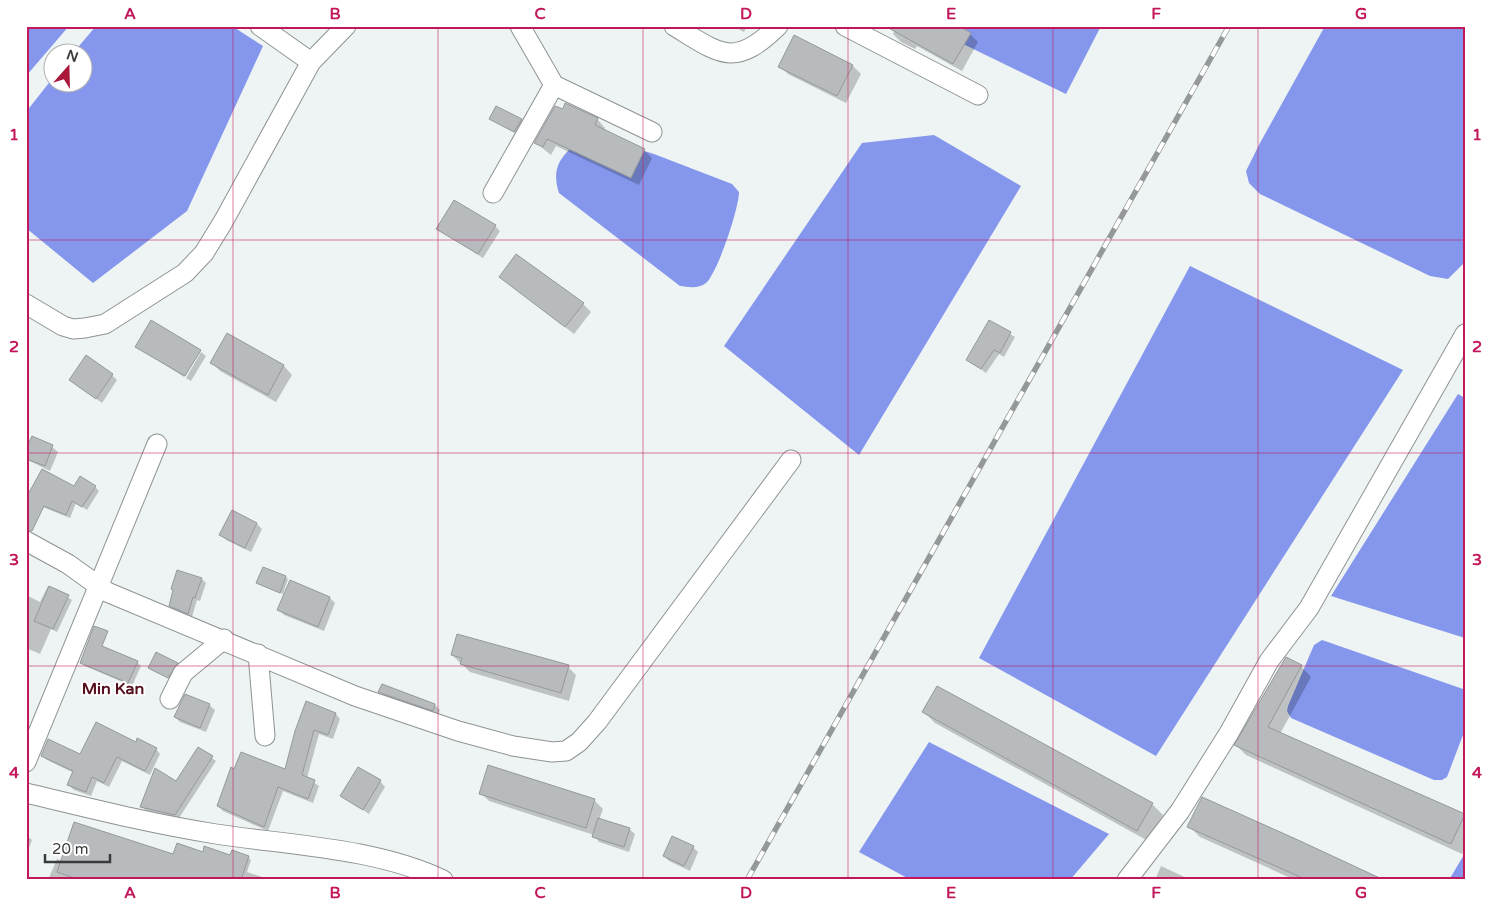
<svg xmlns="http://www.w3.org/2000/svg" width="1491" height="906" viewBox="0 0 1491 906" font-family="'Varela Round',sans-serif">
<rect width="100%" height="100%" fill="#eef3f3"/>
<path fill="#8497ed" d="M 26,26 L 69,26 L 26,76 Z
M 96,26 L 232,26 L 263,46 L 187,211 L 93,283 L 26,228 L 26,112 L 52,79 L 52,82 L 82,82 L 82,52 L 74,52 Z
M 926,26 L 1101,26 L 1066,94 Z
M 1325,26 L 1465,26 L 1465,262 L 1448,279 L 1430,276 L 1260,194 L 1249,183 L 1246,171 L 1260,143 Z
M 586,133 L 654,154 L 732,184 L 739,192 C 739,208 718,272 706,283 C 699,289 688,287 680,286 L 559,193 C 549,162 567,153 586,133 Z
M 934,135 L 1021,186 L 859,455 L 724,346 L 862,143 Z
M 1190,266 L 1403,370 L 1156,756 L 979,658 Z
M 1458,394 L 1465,398 L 1465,638 L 1331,596 Z
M 1322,640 L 1463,689 L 1465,692 L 1463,735 L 1447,777 L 1442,780 L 1434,780 L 1291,718 L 1287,711 L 1288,706 L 1314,645 Z
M 929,742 L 1109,834 L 1070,880 L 911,880 L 859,852 Z
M 1465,853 L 1465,880 L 1449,880 Z"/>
<path fill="#0003" d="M 733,26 L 747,26 L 744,32 Z
M 895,30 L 970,34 L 978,42 L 962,71 L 917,46 L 915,49 L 901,42 L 893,34 Z
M 780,66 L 853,66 L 861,74 L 846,103 L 788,74 Z
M 491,119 L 521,120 L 524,122 L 517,134 Z
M 597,119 L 605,128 L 604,131 L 644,150 L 652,158 L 639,185 L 556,146 L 551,155 L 536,143 Z
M 495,226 L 500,231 L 483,258 L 437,229 Z
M 501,277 L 583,304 L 591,312 L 574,334 Z
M 989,321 L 1015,337 L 1004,357 L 999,354 L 986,373 L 968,360 Z
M 227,335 L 284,366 L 292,375 L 276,402 L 220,371 L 212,363 Z
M 137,347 L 199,350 L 184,377 Z
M 201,352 L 206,356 L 191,381 L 186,378 Z
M 112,375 L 117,380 L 102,403 L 70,380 Z
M 32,438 L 52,447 L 58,452 L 50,471 L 26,459 Z
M 75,487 L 95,487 L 99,491 L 87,510 L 76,503 L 70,518 L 35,504 Z
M 232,512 L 257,524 L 262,529 L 251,552 L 226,540 L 221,535 Z
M 286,577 L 288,579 L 283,594 L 285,594 L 290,581 L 330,598 L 335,603 L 324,631 L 284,615 L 279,610 L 285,595 L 258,583 Z
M 202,579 L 206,583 L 200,601 L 197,600 L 192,617 L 174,610 L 170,605 L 174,591 L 172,589 Z
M 48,586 L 72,600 L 57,632 L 51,629 L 40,654 L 26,648 L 26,595 L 40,602 Z
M 452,655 L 568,667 L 576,675 L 569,701 L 470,672 Z
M 82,662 L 137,662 L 141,666 L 132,686 L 85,666 Z
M 177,664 L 179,666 L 171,679 L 152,670 Z
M 1301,666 L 1311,677 L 1280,734 L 1464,816 L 1465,847 L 1462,854 L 1246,755 L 1236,745 Z
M 380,692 L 435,705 L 440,710 L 438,715 L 385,697 Z
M 307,703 L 336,714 L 340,719 L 333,739 L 319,734 L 307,778 L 319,786 L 313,803 L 283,791 L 268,831 L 223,811 L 218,806 L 235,771 L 286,770 Z
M 209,705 L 215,710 L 206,732 L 180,722 L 175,717 Z
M 924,712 L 1152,804 L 1163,815 L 1148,841 L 935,723 Z
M 136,743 L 156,749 L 160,754 L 150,775 L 122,761 L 109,787 L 97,781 L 91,796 L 74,790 L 69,785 L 74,773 L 47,760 L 42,755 L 80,756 Z
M 198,748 L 216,761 L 179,818 L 145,810 L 142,806 L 176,783 Z
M 489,767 L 595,801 L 603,809 L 599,820 L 629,829 L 635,834 L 629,852 L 599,842 L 594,835 L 489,801 L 481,793 Z
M 380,781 L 385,787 L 369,814 L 342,796 Z
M 1189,826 L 1381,880 L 1295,880 L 1200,837 Z
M 26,835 L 32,840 L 26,855 Z
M 693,847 L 698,852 L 690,871 L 669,861 L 664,856 Z
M 203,853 L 248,857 L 251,860 L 247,872 L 271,880 L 48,880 L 57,859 L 63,861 Z
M 1161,866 L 1191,880 L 1155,880 Z"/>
<path fill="#b8bbbd" stroke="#96999b" d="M 885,26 L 959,26 L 971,33 L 953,64 Z
M 794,35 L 853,65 L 837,96 L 778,67 Z
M 565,103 L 598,118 L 595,125 L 645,149 L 631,178 L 547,139 L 543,147 L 534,143 L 555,106 L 563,109 Z
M 496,106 L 522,119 L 514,132 L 489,119 Z
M 454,200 L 496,225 L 478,254 L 436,229 Z
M 516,254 L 584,303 L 565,327 L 499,277 Z
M 151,320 L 201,350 L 185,376 L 135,347 Z
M 989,320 L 1011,332 L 1000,353 L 994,350 L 981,369 L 966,360 Z
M 227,333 L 284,365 L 268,395 L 210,363 Z
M 86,355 L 113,374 L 96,399 L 69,380 Z
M 32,436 L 53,445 L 45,466 L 26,459 L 26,449 Z
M 42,469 L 74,486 L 80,476 L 96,486 L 82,507 L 72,501 L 66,515 L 44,506 L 32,531 L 26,530 L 26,498 Z
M 232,510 L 257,523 L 245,548 L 219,535 Z
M 263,567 L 286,576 L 280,593 L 256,583 Z
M 177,570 L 202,578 L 195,598 L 193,597 L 188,614 L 169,606 L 173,590 L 171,589 Z
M 290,580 L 330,597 L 318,627 L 277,610 Z
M 49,586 L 69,595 L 53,629 L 34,621 Z
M 94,626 L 108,631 L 102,646 L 138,661 L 128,683 L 80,663 Z
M 457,634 L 569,665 L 561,693 L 460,664 L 462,658 L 451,655 Z
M 156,652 L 178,663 L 168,678 L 148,668 Z
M 1286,657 L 1302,665 L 1268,727 L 1465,814 L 1451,844 L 1234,745 Z
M 382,684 L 435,704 L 433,711 L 378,692 Z
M 937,686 L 1153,803 L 1137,831 L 922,712 Z
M 185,694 L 210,704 L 200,728 L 174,717 Z
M 306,701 L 336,713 L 328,735 L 314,730 L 302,775 L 315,780 L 308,799 L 278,787 L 264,827 L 217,806 L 231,767 L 234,769 L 241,752 L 285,769 L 295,731 Z
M 96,722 L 136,742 L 137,738 L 157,748 L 145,771 L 117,757 L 104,783 L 92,777 L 86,792 L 67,785 L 73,771 L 41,756 L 48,739 L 80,754 Z
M 198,747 L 213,756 L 175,815 L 140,807 L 155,768 L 176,781 Z
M 488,765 L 595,799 L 586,828 L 479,794 Z
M 358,767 L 381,780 L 363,810 L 340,796 Z
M 1202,797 L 1298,840 L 1384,880 L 1307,880 L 1187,827 Z
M 598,818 L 630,828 L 624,847 L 592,837 Z
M 74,822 L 173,854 L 177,843 L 203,852 L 204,846 L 230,855 L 232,850 L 249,856 L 241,880 L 79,880 L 57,872 Z
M 672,836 L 694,846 L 684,866 L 663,856 Z"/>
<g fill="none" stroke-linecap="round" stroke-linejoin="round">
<g stroke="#8f9393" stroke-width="21">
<path id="street" d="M 260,26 L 311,62
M 520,26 L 554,85 L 652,132
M 674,26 C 720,54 734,69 778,26
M 845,26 L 978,95
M 493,193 L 554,85
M 26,304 L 63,326 L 73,329 L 85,328 L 105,324 L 185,273 L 204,253 L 223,222 L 311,62 L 346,26
M 26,541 L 68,564 L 107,592 L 355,696 L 458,731 L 513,746 L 552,752 L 566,751 L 579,742 L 597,722 L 791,460
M 258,654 L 265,736
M 170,699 L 183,673 L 224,639
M 26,762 L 157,444
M 26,793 C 89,808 152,824 216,834 C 288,845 377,848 443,880
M 1127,880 L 1180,811 L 1229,733 L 1269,661 L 1309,608 L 1465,334"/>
</g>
<use href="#street" stroke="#fff" stroke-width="19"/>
<g stroke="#949898" stroke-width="5.5">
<path id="rail" d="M 747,880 L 1229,26"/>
</g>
<use href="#rail" stroke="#fff" stroke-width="4" stroke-dasharray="11" stroke-linecap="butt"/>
</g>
<path fill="none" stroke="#c2185b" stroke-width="1" stroke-opacity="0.55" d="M 233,26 L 233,880M 438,26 L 438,880M 643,26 L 643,880M 848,26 L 848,880M 1053,26 L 1053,880M 1258,26 L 1258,880M 26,240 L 1465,240M 26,453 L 1465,453M 26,666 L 1465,666"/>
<g text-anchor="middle" stroke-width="4" stroke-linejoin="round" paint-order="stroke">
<g font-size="16" font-weight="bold" fill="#56101d" stroke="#fff">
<text x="113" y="694">Min Kan</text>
</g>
</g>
<rect width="1491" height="906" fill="none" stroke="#ffffff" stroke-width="55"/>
<g transform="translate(68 68) rotate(20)"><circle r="24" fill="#ffffff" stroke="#b0b1b1"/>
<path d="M0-4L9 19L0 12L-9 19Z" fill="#ab163b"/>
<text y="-8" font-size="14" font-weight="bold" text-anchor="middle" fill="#3a3c3c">N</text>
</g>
<path d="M45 854v8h65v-8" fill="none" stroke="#3a3c3c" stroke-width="2.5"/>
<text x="52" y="854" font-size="15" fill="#3a3c3c" stroke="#ffffff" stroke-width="4" paint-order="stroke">20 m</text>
<rect x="28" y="28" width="1436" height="850" fill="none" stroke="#c2185b" stroke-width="2"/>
<g font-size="16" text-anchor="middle" font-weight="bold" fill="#c2185b">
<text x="130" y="19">A</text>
<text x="335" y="19">B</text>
<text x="540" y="19">C</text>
<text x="746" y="19">D</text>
<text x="951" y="19">E</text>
<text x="1156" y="19">F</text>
<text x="1361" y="19">G</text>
<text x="14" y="140">1</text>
<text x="1477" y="140">1</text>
<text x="14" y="352">2</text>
<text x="1477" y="352">2</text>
<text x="14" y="565">3</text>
<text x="1477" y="565">3</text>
<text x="14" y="778">4</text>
<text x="1477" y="778">4</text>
<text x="130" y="898">A</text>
<text x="335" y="898">B</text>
<text x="540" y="898">C</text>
<text x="746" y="898">D</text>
<text x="951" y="898">E</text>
<text x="1156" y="898">F</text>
<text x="1361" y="898">G</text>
</g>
</svg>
